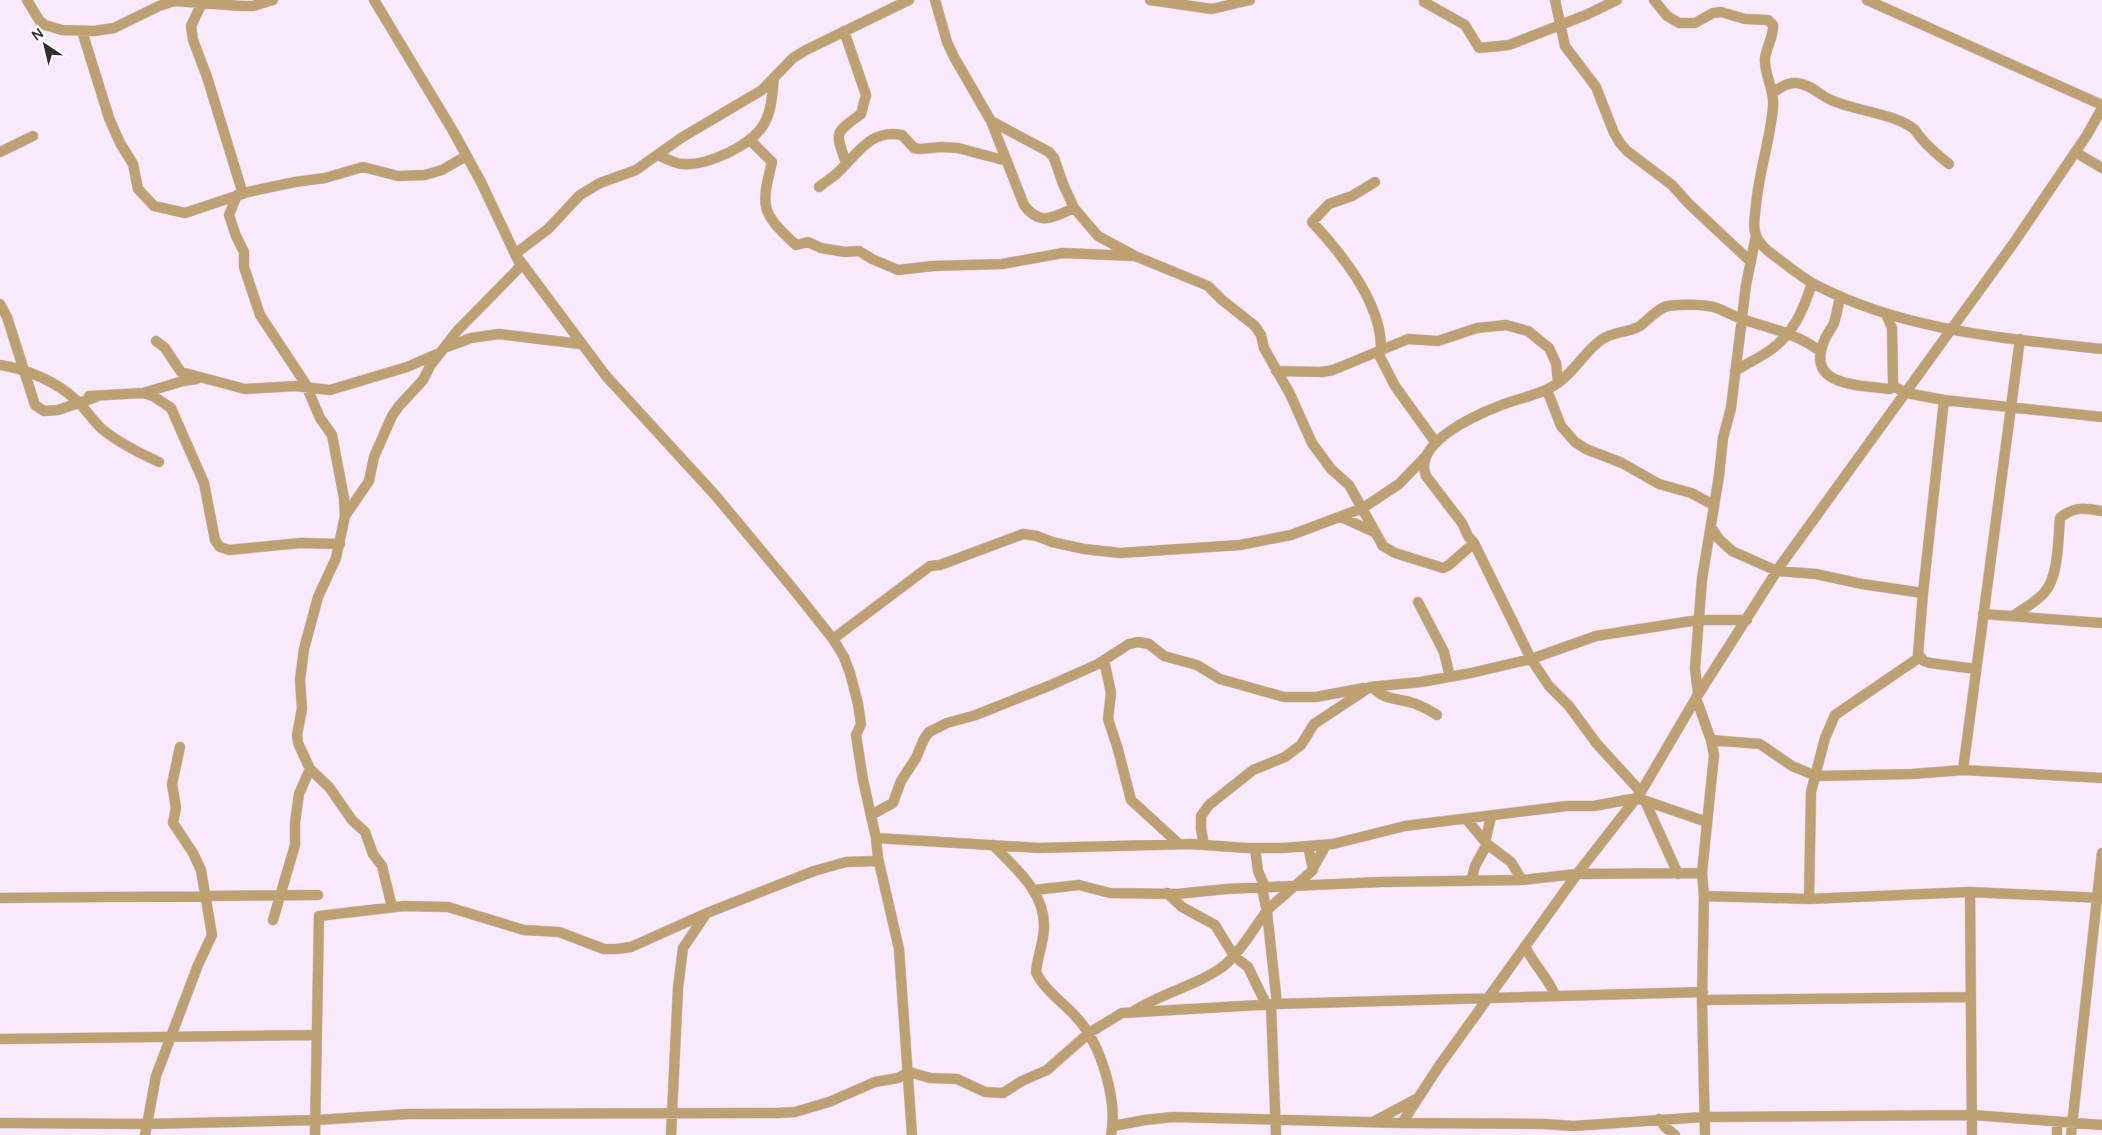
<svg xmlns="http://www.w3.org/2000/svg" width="2102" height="1135" viewBox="0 0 2102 1135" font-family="Manrope,sans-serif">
<rect width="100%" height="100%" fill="#f9e9fd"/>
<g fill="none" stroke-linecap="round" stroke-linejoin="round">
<g stroke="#d5c7d9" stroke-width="11">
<path id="minor" d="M 27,0 L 39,20 L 45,25 L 62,30 L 94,31 L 114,28 L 159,6 L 174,1 L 242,6 L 253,6 L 273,0
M 201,0 L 202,3 L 191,26 L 193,40 L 207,77 L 243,194
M 374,0 L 453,131 L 481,182 L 515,254 L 606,376 L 715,495 L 794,590 L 833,639 L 844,657 L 850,673 L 858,704 L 861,724 L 856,735 L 863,780 L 876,838 L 878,858 L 899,949 L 912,1135
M 935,0 L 947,42 L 954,57 L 991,121 L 1024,205 C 1040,227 1054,217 1074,208
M 1150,0 L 1212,9 L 1250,0
M 1424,0 L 1424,2 L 1465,25 L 1479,48 L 1509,45 L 1586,15 L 1617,0
M 1555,0 L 1565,46 L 1596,87 L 1614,133 L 1620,143 L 1627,151 L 1672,185 L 1688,203 L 1751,262
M 1654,0 L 1667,16 L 1679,23 L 1695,23 L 1713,13 L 1721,12 L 1745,19 L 1768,20 L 1773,25 C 1774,37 1766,47 1765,59 C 1764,75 1775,90 1773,107 C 1770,141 1759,172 1756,205 C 1755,214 1753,224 1755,232 C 1757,240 1762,246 1768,251 C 1783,262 1798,275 1814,284 C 1903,331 2004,338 2102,349
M 1867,0 L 2102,105
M 82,31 L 109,118 L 120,143 L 133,164 L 138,189 L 154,206 L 185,213 L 248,192 L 295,182 L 325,178 L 363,167 L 398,176 L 425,175 L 442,170 L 466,156
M 844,31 L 866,95 L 861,114 C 834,134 835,131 846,163
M 1773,93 C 1780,87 1788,82 1797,83 C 1812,85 1819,95 1831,100 C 1855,111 1893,113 1914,129 C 1917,132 1918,135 1921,138 C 1929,148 1939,156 1949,164
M 991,121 L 1049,152 L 1054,158 L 1063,184 L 1074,208 L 1098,236 L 1135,256 L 1208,286 L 1222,300 L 1255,326 L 1261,335 L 1264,348 L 1290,394 L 1312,443 L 1331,469 L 1349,485 L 1383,546 L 1395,553 L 1443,568 L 1449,565 L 1474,543
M 750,140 L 772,162 C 761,207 760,212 796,245 L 808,242 L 821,248 L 845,252 L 859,251 L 872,259 L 898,270 L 933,266 L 1002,264 L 1063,253 L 1134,256
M 0,152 L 33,136
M 2075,152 L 2102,168
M 658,155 C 666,158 675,164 683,164 C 708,166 752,145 764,124 C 772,110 772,94 774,78
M 1375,182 L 1352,196 L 1329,204 L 1312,222 C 1342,254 1383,305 1381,351
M 819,187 C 824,183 830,179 835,175 C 856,157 869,128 902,135 L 914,148 L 920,149 L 941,147 L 958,148 L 1007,161
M 237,195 L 229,215 L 236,236 L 244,252 L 244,267 L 260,315 L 305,383 L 320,418 L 332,435 L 344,498 L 345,516
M 1840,296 C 1838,305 1837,314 1834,323 C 1831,330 1825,336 1823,344 C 1807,388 1864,385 1890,389
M 0,304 L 7,317 L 35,405 L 44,411 L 58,410 L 96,397
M 1886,314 L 1892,328 L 1893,383 L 1895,387 L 1906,393 L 1944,400 L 2102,417
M 156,341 L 165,348 L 181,372 L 245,389 L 295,386 L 330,390 L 407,367 L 437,354
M 444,348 L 471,338 L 499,334 L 580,344
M 1378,353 L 1395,386 L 1436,443
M 0,365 C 26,369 56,381 76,400 C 86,409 92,420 102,429 C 119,443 139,453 159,462
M 1276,371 L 1322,372 L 1333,370 L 1408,339 L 1438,341 L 1477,328 L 1506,325 L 1528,331 L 1549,348 L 1556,363 L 1558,383
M 1735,371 C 1746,364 1759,358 1769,351 C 1793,335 1804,309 1812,283
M 1547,390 L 1561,426 L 1575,442 L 1586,449 L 1622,463 L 1659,484 L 1691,493 L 1714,505
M 143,393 L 153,396 L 171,408 L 204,483 L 215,540 L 220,547 L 229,550 L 301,543 L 340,544
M 89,396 L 143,393 L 183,381 L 197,379
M 1944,400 L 1923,593 L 1918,654 L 1924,661 L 1930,663 L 1976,669
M 1341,517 L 1374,532
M 1711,527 L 1719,539 L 1732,551 L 1777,571 L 1816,574 L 1862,584 L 1923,593
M 1418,602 L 1444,652 L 1450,677
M 1983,614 L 2102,623
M 2013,616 C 2023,609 2036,602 2044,593 C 2059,577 2058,539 2060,518 C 2074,506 2085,508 2102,511
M 833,639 L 930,566 L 940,565 L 1023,534 L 1037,536 L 1052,542 L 1084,549 L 1120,553 L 1240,545 L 1291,535 L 1363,508 L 1399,484 L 1427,455
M 1104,660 L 1111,693 L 1108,719 L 1117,746 L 1131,800 L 1179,844
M 1373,687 C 1383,701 1401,698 1416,704 C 1424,707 1431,711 1437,715
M 1698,694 L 1695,668 L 1702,579 L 1719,476 L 1723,438 L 1731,408 L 1746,285 L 1756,236
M 1711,740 L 1760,744 L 1792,766 L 1816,776 L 1912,774 L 1963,770 L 2102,778
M 1963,770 L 2020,339
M 1641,792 L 1597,744 L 1569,706 L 1549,686 L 1531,659 L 1474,543 L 1468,536 L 1462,523 L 1426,476 C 1412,443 1476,415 1499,406 C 1518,398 1538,396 1555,385 C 1574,373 1584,352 1601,340 C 1613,331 1628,333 1640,326 C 1648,320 1658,308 1668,306 C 1682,304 1703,304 1717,308 C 1727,312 1737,318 1748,321 C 1773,329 1800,335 1821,352
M 1645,801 L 1678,874
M 871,815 L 893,803 L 901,781 L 916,758 L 924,739 L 929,732 L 947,723 L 976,715 L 1051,685 L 1098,664 L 1129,644 L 1138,642 L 1149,644 L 1164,656 L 1197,665 L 1220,679 L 1284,697 L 1316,697 L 1364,688
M 1467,820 L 1487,844 L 1511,862 L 1522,880
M 876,838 L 1039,848 L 1191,844 L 1246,848 L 1283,848 L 1333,844 L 1405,826 L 1567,806 L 1594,806 L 1637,798 L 1707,822
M 1485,842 L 1491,817
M 993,845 C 1015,868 1045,892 1044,927 C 1044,942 1037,957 1036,972 C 1044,990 1064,1003 1077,1018 C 1101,1044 1118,1101 1111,1135
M 1204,845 L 1201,829 L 1201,816 L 1209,805 L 1253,770 L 1285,757 L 1301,745 L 1314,724 L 1370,687 L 1421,682 L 1471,673 L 1531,659 L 1596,636 L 1698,620 L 1747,620
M 1255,848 L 1258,871 L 1265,887
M 1313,868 L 1326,845
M 1471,881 L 1475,866 L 1487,844
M 1295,886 L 1313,870 L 1308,846
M 1262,888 L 1267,912 L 1277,1004
M 1034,890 L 1079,885 L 1110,893 L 1177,894 L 1226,889 L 1381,882 L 1522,880 L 1577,874 L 1702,873
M 1970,892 L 1972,1135
M 1167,893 L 1182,907 L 1215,925 L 1234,956 L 1248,967 L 1266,1004
M 1704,896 L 1809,899 L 1970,892 L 2102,898
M 0,898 L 318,895
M 1809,899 L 1811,792 L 1825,738 L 1835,715 L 1920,657
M 392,907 L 382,866 L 373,854 L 365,832 L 352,820 L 329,787 L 310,769 L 298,743 L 297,735 L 302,709 L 300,680 L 304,649 L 318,597 L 336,558 L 345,516 L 369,481 L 374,457 L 392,416 L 399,406 L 423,380 L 430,366 L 457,331 L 517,270 L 520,264 L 515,254 L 548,229 L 580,195 L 600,183 L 636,170 L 681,138 L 762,90 L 793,58 L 806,50 L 909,0
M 273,920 L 295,845 L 295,823 L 299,794 L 310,769
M 1525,946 C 1532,963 1551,981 1555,996
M 1702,1000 L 1970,997
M 1271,1004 L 1276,1135
M 1134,1011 C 1161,993 1202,984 1226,964 C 1243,949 1253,929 1266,912 C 1274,902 1286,895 1294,886
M 0,1039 L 317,1035
M 1659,1119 L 1665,1127 L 1675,1135
M 1373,1122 L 1416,1099
M 2057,1122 L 2057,1135
M 0,1123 L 146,1124 L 316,1120 L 409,1114 L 778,1113 L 795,1112 L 829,1102 L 875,1082 L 898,1078 L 909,1072 L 930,1078 L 957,1079 L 985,1092 L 1003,1093 L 1022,1081 L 1047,1070 L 1089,1033 L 1122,1013 L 1277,1004 L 1703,992
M 1402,1123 L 1439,1066 L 1524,948 L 1577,874 L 1641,792 L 1696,698
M 1113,1126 L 1145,1120 L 1173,1117 L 1402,1123 L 1544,1124 L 1573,1126 L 1704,1117 L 1973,1115 L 2102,1125
M 145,1135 L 156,1076 L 198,965 L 212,935 L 201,870 L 193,853 L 173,823 L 176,808 L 172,784 L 180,747
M 315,1135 L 319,916 L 404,906 L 448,907 L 524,930 L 559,932 L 604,949 L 616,949 L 631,947 L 707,913 L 814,871 L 846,862 L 877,861 L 878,858
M 671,1135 L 678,988 L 683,948 L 706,914
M 1705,1135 L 1702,1000 L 1704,896 L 1702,873 L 1714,755 L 1711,740 L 1696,698 L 1780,566 L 2013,244 L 2087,135 L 2102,108
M 2071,1135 L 2102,853"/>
</g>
<use href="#minor" stroke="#bea171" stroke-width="10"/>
</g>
<g transform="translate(45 45) rotate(325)" stroke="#ffffff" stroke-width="4" paint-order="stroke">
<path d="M0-4L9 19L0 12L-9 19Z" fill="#332c35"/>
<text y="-8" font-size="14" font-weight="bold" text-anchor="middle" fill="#332c35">N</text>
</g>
</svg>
